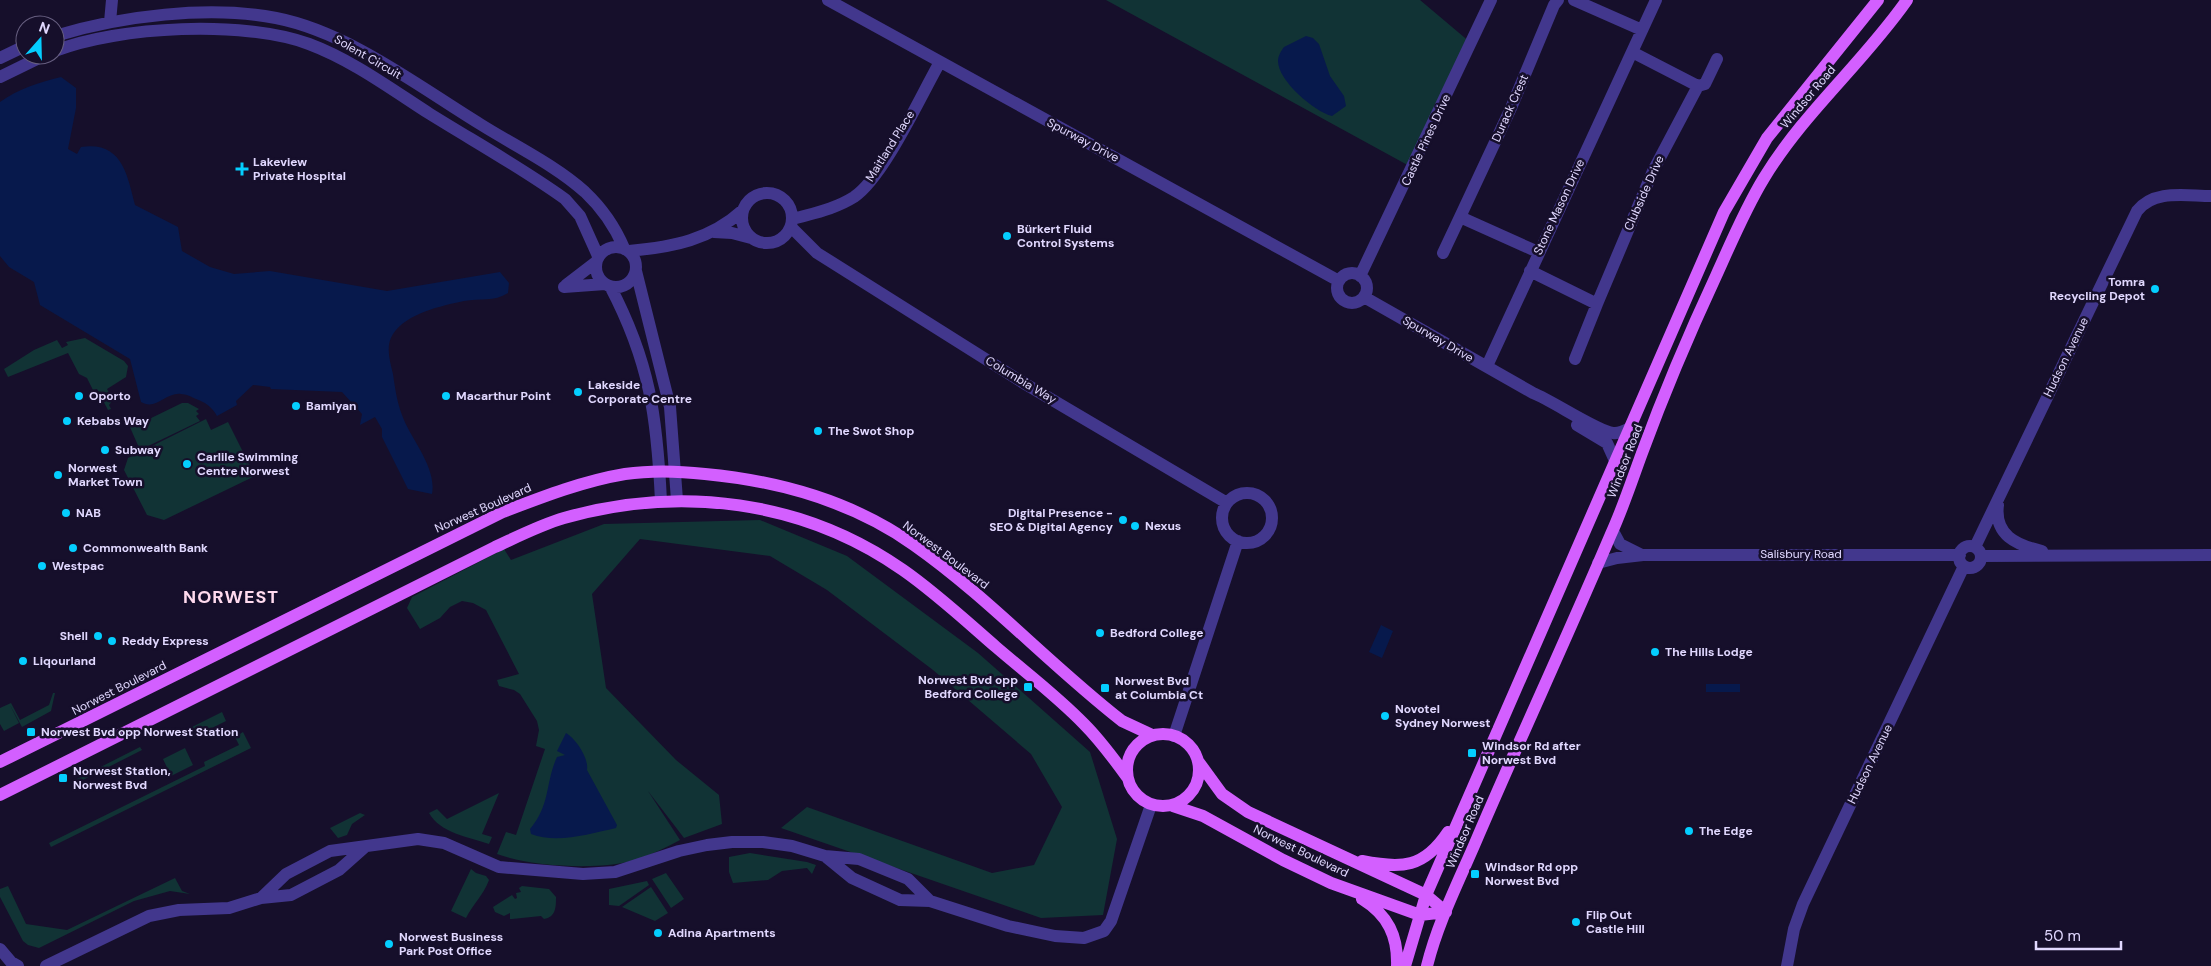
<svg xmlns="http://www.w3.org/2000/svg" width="2211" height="966" viewBox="0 0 2211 966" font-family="'DM Sans',sans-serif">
<rect width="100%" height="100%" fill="#160f2b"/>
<path fill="#113335" d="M 1106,0 L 1420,0 L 1471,43 L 1413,168 Z
M 85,338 L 124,361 L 128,366 L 126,377 L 107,389 L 113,400 L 109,405 L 111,409 L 108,410 L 97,389 L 93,390 L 87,378 L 79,374 L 68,353 L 8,377 L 4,369 L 34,350 L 57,340 L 62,348 L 68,345 L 66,342 Z
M 182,403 L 188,403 L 199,409 L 196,411 L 199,414 L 196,416 L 200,421 L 140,450 L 129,425 L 138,421 L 143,422 Z
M 206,419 L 211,430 L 228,422 L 255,476 L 164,520 L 147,515 L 124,470 L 128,458 Z
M 760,520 L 847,556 L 978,653 L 1090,752 L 1117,839 L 1103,915 L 1041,918 L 781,828 L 807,807 L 992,873 L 1034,865 L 1062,807 L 1031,754 L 933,670 L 827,590 L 770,556 L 640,539 L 592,594 L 606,688 L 676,760 L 719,795 L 722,824 L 684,838 L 648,791 L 680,840 C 667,847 653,854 638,859 C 603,871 532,867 497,854 L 506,832 L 516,835 L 545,749 L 536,746 L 539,730 L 537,721 L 520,694 L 514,690 L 499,686 L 497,680 L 519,674 L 486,610 L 473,603 L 462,601 L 450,607 L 440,618 L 420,629 L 407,608 L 412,597 L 504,549 L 511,560 L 604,524 Z
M 53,693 L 55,693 L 51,711 L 22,727 L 10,705 L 19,723 L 4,731 L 0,724 L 0,708 L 11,703 L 20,720 L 49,705 Z
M 222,712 L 226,721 L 192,738 L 188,729 Z
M 243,732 L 251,748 L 51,847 L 49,843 L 205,766 L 204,762 L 239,745 L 235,737 Z
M 140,747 L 142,750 L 73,785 L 71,782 Z
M 185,748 L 193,765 L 171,776 L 163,759 Z
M 499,793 L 482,834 L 492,837 L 489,844 C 469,837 440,833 429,813 L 437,809 L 447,819 Z
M 360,813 L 365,815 L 352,824 L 347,835 L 338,838 L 330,828 Z
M 750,853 L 807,862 L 816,865 L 812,874 L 807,868 L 782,871 L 768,880 L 733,883 L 729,872 L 729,857 Z
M 471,869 L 476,873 L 486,876 L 489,880 C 483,896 473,904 466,918 L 451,911 Z
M 666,873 L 684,899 L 671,908 L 652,879 Z
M 175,878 L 182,891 L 190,894 L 170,891 L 134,901 L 39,948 L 28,945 L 23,941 L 0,897 L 0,889 L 8,886 L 26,924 L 67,930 Z
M 647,881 L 649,885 L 619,906 L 609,905 L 609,889 Z
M 522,886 L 549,889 L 556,897 C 556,907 556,917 544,919 L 541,916 L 512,919 L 510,919 L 510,913 L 504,916 L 495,912 L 493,907 L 512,895 L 515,899 L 517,898 L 516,893 L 521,892 L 519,888 Z
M 651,887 L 668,913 L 655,921 L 622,907 Z"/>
<path fill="#07194c" d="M 1306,36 L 1313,38 L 1319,44 L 1330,76 L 1344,96 L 1346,106 L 1332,116 C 1315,112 1278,81 1278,61 C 1278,56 1281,51 1284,47 Z
M 61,77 L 76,88 L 76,108 L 68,149 L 77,154 L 81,147 C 122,141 127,174 135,205 L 178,227 L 182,251 L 210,267 L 234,274 L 270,271 L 387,291 L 500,272 L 509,283 L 508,293 C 494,302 480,298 464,301 C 441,306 407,313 393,334 C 385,346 390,361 393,374 C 395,388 397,402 402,415 C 411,440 437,467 432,494 L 408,489 L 382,437 L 382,429 L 375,417 L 360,425 L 362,414 L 342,392 L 271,389 L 270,387 L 253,385 L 236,401 L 237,405 L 217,416 C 212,407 205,402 196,399 C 192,397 186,394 181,394 C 166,392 156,411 141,402 L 130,359 L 40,305 L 34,282 L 9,267 L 0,256 L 0,102 C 18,89 40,82 61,77 Z
M 1381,625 L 1393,631 L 1382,658 L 1369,652 Z
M 1706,684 L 1740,684 L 1740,692 L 1706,692 Z
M 566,733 C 576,739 589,758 587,770 L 617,825 L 616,828 C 589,834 557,844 531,834 L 530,829 C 551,804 545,783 557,757 L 565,755 L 557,751 Z"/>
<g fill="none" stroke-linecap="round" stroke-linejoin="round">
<path stroke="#42378d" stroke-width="12" d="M 828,0 L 1339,281
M 1574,0 L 1642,30
M 110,22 L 112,0
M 55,36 C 120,16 209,5 276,18 C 348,32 418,86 480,124 C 515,146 555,165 585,192 C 602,208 615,227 624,248
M 55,51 C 119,26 244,20 309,44 C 352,60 391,89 430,114 C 475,142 522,168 565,199 L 580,216 L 598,256
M 1632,52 L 1698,86 L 1705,84 L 1717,59
M 0,58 L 25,46
M 0,77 L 45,55
M742 218a25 25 0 1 1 50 0a25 25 0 1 1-50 0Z
M 793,219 C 814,213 835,209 854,197 C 884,177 921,95 940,62
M 791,227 L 817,253 L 1022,382 L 1227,503
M 714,232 L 732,233 L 751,238
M596 267a20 20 0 1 1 40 0a20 20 0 1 1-40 0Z
M 629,251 C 673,247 710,240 743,210
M 1538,252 L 1460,217 L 1511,108 L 1554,5 L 1558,0
M 1443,253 L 1460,217
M 636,271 L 670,407 L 677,500
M 1530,271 L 1597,304 L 1653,171 L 1698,86
M1337 288a15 15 0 1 1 30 0a15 15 0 1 1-30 0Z
M 1360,276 L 1491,0
M 566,285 L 596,262
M 610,286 C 650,362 657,417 661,501
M 564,287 L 605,284
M 1364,297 L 1533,393 C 1553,401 1597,431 1613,433 C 1620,434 1626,430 1632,427
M 1575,359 L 1597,304
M 1487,366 L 1656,0
M 1577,425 L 1607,443 L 1616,463
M1222 518a25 25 0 1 1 50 0a25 25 0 1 1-50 0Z
M 1998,505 C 1994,535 2016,545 2042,551
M 1613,531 L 1620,544 L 1640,554
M1959 557a11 11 0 1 1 22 0a11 11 0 1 1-22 0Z
M 1975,547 L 2137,211 C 2154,189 2186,196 2211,196
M 1981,556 L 2211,555
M 1598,563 L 1617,558 L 1643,555 L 1960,555
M 1174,736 L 1238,541
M 825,856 L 852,878 L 900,900 L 930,901 L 1008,926 L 1055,936 L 1084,938 L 1104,931 L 1111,921 L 1151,805
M 261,898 L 286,874 L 330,851 L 418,839 L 444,843 L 499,867 L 583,874 L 615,872 L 679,851 L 707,845 L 732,842 L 763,842 L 792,846 L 825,856 L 859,859 L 908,879 L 930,901
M 0,949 L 11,962 L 18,966
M 46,966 L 149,916 L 179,910 L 229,908 L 261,898 L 291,895 L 339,870 L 366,846
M 1787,966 L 1794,929 L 1803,904 L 1964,566"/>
<path stroke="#d35fff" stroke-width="12" d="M1127 770a36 36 0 1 1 72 0a36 36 0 1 1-72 0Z
M 1198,761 L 1222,794 L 1248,812 L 1426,895 L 1446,912
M 0,762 L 503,512 C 542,497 583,481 625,474 C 652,470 679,471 705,474 C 779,481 852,501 914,545 C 988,597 1050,665 1122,721 L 1152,735
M 0,795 L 495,547 C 517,537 540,525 564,518 C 680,485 803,500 903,570 C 936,593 966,621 996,647 C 1025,672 1057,696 1084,724 C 1100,740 1114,759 1127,777
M 1173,806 L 1203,816 L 1283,860 L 1331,883 L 1420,915 L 1446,912
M 1362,861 C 1402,869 1424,868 1448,832
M 1362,899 C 1388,915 1398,936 1397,966
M 1405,966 L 1426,895 L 1724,212 L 1767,138 L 1878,0
M 1427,966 C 1438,921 1461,877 1479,834 C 1522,734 1568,635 1611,534 C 1623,508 1632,480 1642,453 C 1664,393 1689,334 1716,276 C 1731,243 1745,209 1764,178 C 1804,112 1863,63 1907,0"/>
</g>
<g fill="#04ceff" stroke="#160f2b" stroke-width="2">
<path d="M239.5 161.5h5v5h5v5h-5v5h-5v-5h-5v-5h5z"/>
<circle cx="1007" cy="236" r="5"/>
<circle cx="2155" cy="289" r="5"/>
<circle cx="578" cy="392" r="5"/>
<circle cx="79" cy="396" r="5"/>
<circle cx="446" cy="396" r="5"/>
<circle cx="296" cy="406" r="5"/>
<circle cx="67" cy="421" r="5"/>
<circle cx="818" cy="431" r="5"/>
<circle cx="105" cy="450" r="5"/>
<circle cx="187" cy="464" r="5"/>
<circle cx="58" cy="475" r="5"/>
<circle cx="66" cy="513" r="5"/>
<circle cx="1123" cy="520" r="5"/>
<circle cx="1135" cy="526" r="5"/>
<circle cx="73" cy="548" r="5"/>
<circle cx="42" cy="566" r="5"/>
<circle cx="1100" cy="633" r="5"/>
<circle cx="98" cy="636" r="5"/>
<circle cx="112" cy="641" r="5"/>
<circle cx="1655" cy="652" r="5"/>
<circle cx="23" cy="661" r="5"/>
<rect x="1023" y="682" width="10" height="10" rx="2.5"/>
<rect x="1100" y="683" width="10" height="10" rx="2.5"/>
<circle cx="1385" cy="716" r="5"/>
<rect x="26" y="727" width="10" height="10" rx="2.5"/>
<rect x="1467" y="748" width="10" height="10" rx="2.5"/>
<rect x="58" y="773" width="10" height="10" rx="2.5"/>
<circle cx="1689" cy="831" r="5"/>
<rect x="1470" y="869" width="10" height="10" rx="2.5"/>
<circle cx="1576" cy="922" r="5"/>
<circle cx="658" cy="933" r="5"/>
<circle cx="389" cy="944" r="5"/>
</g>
<g text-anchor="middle" stroke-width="5" stroke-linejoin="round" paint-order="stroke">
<g font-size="12" fill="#e1d8ff" stroke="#160f2b">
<text transform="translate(368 57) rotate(30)" y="4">Solent Circuit</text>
<text transform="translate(1808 97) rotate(-50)" y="4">Windsor Road</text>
<text transform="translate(1510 108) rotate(-66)" y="4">Durack Crest</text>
<text transform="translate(1083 140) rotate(28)" y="4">Spurway Drive</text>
<text transform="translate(1426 140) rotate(-65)" y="4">Castle Pines Drive</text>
<text transform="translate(890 146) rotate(-58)" y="4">Maitland Place</text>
<text transform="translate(1644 193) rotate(-66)" y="4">Clubside Drive</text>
<text transform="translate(1559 207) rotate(-65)" y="4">Stone Mason Drive</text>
<text transform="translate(1438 339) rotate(30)" y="4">Spurway Drive</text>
<text transform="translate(2066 357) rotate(-64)" y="4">Hudson Avenue</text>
<text transform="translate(1021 380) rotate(31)" y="4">Columbia Way</text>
<text transform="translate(1625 461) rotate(-69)" y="4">Windsor Road</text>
<text transform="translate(483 508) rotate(-24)" y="4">Norwest Boulevard</text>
<text x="1801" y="558">Salisbury Road</text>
<text transform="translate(946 555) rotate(37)" y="4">Norwest Boulevard</text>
<text transform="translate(119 688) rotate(-27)" y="4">Norwest Boulevard</text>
<text transform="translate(1870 764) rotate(-64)" y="4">Hudson Avenue</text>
<text transform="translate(1465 832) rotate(-67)" y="4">Windsor Road</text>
<text transform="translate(1301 851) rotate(26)" y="4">Norwest Boulevard</text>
</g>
<g font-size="12" font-weight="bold" fill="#e1d8ff" stroke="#160f2b" text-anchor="start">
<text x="253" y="166">Lakeview<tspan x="253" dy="14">Private Hospital</tspan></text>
<text x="1017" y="233">Bürkert Fluid<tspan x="1017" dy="14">Control Systems</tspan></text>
<text x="2145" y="286" text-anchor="end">Tomra<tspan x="2145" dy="14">Recycling Depot</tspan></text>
<text x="588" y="389">Lakeside<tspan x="588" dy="14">Corporate Centre</tspan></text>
<text x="89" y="400">Oporto</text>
<text x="456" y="400">Macarthur Point</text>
<text x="306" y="410">Bamiyan</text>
<text x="77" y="425">Kebabs Way</text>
<text x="828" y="435">The Swot Shop</text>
<text x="115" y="454">Subway</text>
<text x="197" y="461">Carlile Swimming<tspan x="197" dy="14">Centre Norwest</tspan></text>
<text x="68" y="472">Norwest<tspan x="68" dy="14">Market Town</tspan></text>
<text x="76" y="517">NAB</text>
<text x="1113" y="517" text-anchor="end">Digital Presence -<tspan x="1113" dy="14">SEO &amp; Digital Agency</tspan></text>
<text x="1145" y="530">Nexus</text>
<text x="83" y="552">Commonwealth Bank</text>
<text x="52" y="570">Westpac</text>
<text x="1110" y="637">Bedford College</text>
<text x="88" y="640" text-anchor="end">Shell</text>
<text x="122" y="645">Reddy Express</text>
<text x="1665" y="656">The Hills Lodge</text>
<text x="33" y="665">Liqourland</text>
<text x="1018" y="684" text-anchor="end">Norwest Bvd opp<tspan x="1018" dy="14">Bedford College</tspan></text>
<text x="1115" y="685">Norwest Bvd<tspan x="1115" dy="14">at Columbia Ct</tspan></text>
<text x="1395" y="713">Novotel<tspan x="1395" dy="14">Sydney Norwest</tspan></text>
<text x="41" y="736">Norwest Bvd opp Norwest Station</text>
<text x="1482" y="750">Windsor Rd after<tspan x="1482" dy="14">Norwest Bvd</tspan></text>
<text x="73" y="775">Norwest Station,<tspan x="73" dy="14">Norwest Bvd</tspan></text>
<text x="1699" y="835">The Edge</text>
<text x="1485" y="871">Windsor Rd opp<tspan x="1485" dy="14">Norwest Bvd</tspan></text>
<text x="1586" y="919">Flip Out<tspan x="1586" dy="14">Castle Hill</tspan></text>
<text x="668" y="937">Adina Apartments</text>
<text x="399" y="941">Norwest Business<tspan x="399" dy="14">Park Post Office</tspan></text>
</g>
<g font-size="18" font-weight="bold" letter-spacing="1" fill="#ffdaee" stroke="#160f2b">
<text x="231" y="603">NORWEST</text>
</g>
</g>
<g transform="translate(40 40) rotate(20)"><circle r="24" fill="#160f2b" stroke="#675f80"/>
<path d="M0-4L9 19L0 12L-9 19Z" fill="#04ceff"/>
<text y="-8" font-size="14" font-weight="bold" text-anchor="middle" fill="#e1d8ff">N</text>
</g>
<path d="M2036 941v8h85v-8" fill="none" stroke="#e1d8ff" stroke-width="2.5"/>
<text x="2044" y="941" font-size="15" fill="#e1d8ff" stroke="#160f2b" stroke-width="4" paint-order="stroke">50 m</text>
</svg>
